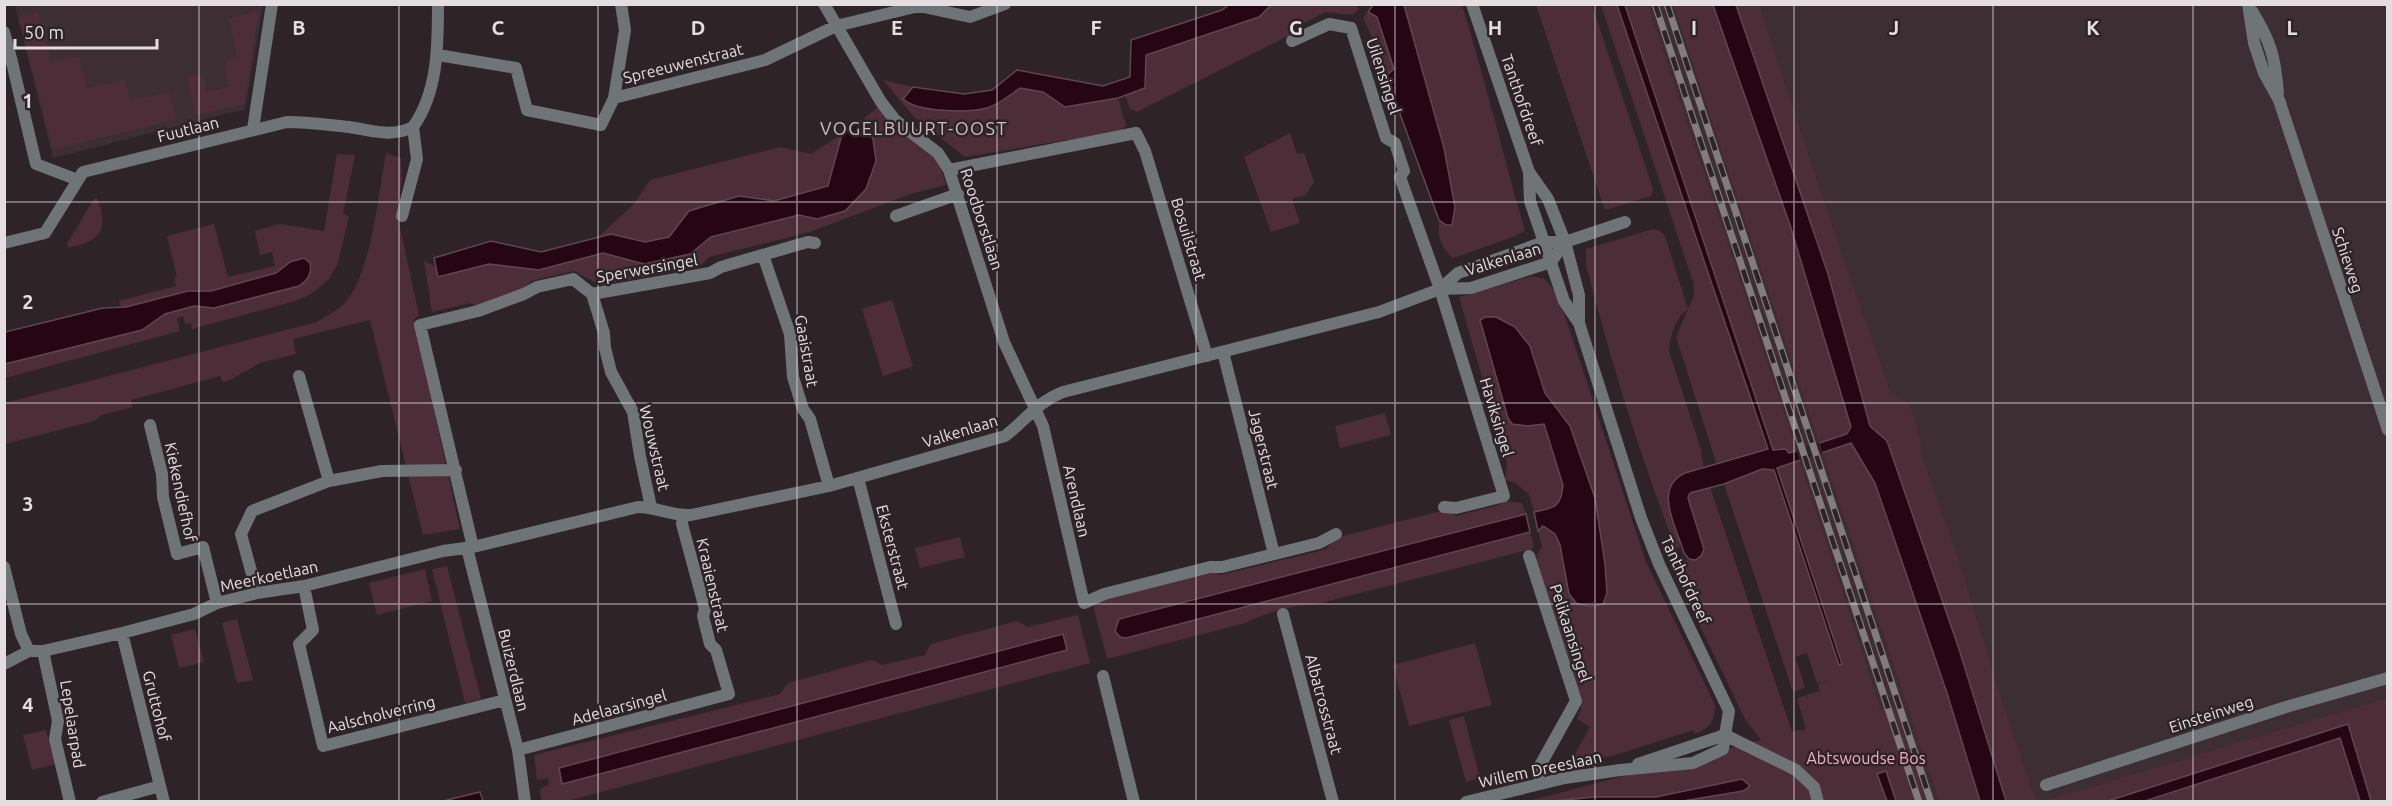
<svg xmlns="http://www.w3.org/2000/svg" width="2392" height="806" viewBox="0 0 2392 806" font-family="Ubuntu,sans-serif">
<rect width="100%" height="100%" fill="#2e2427"/>
<path fill="#3d2e33" d="M 15,5 L 263,5 L 245,109 L 53,158 Z
M 1648,5 L 1673,5 L 1939,801 L 1911,801 Z
M 1736,5 L 2387,5 L 2387,724 L 2119,801 L 2006,801 L 1959,649 L 1870,426 Z"/>
<path fill="#4d2e38" fill-rule="evenodd" d="M 1351,4 L 1359,8 L 1353,15 L 1326,12 L 1292,29 L 1294,33 L 1137,112 L 1130,109 L 1125,96 L 1145,88 L 1145,55 L 1259,17 L 1271,5 Z
M 1404,5 L 1462,5 C 1485,79 1503,155 1525,231 L 1513,237 L 1453,258 C 1441,247 1437,237 1439,220 L 1446,225 L 1452,225 L 1455,207 L 1444,148 Z
M 1536,5 L 1592,5 L 1653,189 L 1651,196 L 1605,210 Z
M 1601,5 L 1617,5 L 1768,449 L 1717,465 L 1676,337 L 1694,295 L 1694,285 Z
M 1625,5 L 1648,5 L 1797,451 L 1789,454 L 1786,449 L 1773,451 Z
M 1673,5 L 1713,5 L 1790,225 L 1851,427 L 1847,434 L 1819,443 Z
M 1736,5 L 1759,5 L 1841,252 L 1891,393 L 1910,405 L 1921,441 L 1922,456 L 1955,549 L 2003,704 L 2036,801 L 2006,801 L 1959,649 L 1887,441 L 1870,426 L 1828,274 Z
M 259,11 L 244,104 L 195,115 L 187,77 L 203,74 L 207,92 L 229,86 L 225,66 L 227,61 L 237,58 L 229,19 Z
M 38,12 L 51,61 L 79,56 L 87,88 L 124,80 L 131,100 L 170,92 L 176,120 L 53,149 L 18,17 Z
M 1368,12 L 1377,17 L 1394,69 L 1386,76 L 1375,43 L 1363,18 Z
M 883,80 L 913,87 L 903,99 C 955,111 974,121 1020,88 L 1043,92 L 1065,107 L 1118,98 L 1126,125 L 1121,131 L 965,157 L 915,118 Z
M 878,107 L 886,119 L 938,160 L 946,185 L 910,194 L 810,232 L 709,257 L 699,267 L 600,285 L 574,271 L 531,281 L 525,288 L 477,307 L 470,303 L 432,312 L 424,261 L 435,266 L 438,277 L 489,264 L 539,270 L 603,253 L 644,264 L 690,254 L 711,238 L 800,215 L 817,219 L 873,139 L 861,121 Z
M 1290,133 L 1297,154 L 1304,153 L 1314,182 L 1306,195 L 1292,199 L 1300,223 L 1271,232 L 1244,157 Z
M 842,134 L 828,186 L 774,201 L 739,196 L 689,211 L 669,237 L 645,242 L 611,234 L 599,236 L 634,204 L 650,180 L 781,147 L 811,154 Z
M 386,153 L 401,158 L 402,180 L 397,213 L 419,316 L 414,319 L 460,529 L 423,535 L 370,320 L 293,339 L 296,354 L 260,363 L 232,379 L 223,382 L 220,376 L 131,400 L 133,407 L 102,415 L 94,421 L 5,444 L 5,403 L 317,322 C 325,316 337,311 344,304 C 371,276 379,191 386,153 Z
M 337,154 L 355,155 L 343,214 L 349,216 L 338,263 L 329,279 L 313,293 L 295,301 L 192,329 L 191,323 L 185,324 L 183,316 L 177,318 L 180,331 L 5,378 L 5,364 L 143,329 L 165,314 L 194,306 L 215,308 L 305,281 L 311,273 L 308,259 L 290,262 L 276,273 L 211,291 L 188,291 L 126,307 L 121,307 L 119,301 L 176,286 L 174,278 L 177,277 L 167,236 L 214,224 L 228,277 L 275,266 L 272,252 L 260,255 L 255,231 L 280,224 L 324,231 Z
M 97,198 C 109,229 101,242 68,247 L 67,244 L 94,199 Z
M 1653,229 L 1660,231 L 1665,236 L 1688,309 C 1675,318 1670,337 1669,351 L 1700,446 L 1704,468 L 1685,473 L 1672,483 L 1668,504 L 1681,544 L 1676,549 C 1640,456 1611,362 1586,265 L 1586,249 Z
M 1533,276 L 1545,279 L 1558,295 L 1646,562 L 1715,705 C 1715,720 1710,728 1695,734 L 1693,730 L 1612,756 L 1570,763 L 1590,727 L 1577,719 L 1581,710 L 1581,702 L 1535,560 L 1542,546 L 1538,531 L 1543,526 L 1555,534 L 1560,545 L 1565,568 L 1607,593 L 1604,553 L 1595,498 L 1570,426 L 1545,393 L 1530,346 L 1496,317 L 1485,317 L 1527,426 L 1544,423 L 1563,485 L 1562,496 L 1554,508 L 1534,512 L 1529,494 L 1515,483 L 1505,480 L 1507,464 L 1459,297 Z
M 892,300 L 913,366 L 883,376 L 862,309 Z
M 1385,413 L 1391,435 L 1340,448 L 1335,426 Z
M 1851,442 L 1875,483 L 1947,693 L 1980,801 L 1939,801 L 1822,451 Z
M 1799,459 L 1881,710 L 1894,707 L 1926,801 L 1525,802 L 1761,740 L 1745,719 L 1669,562 L 1695,559 L 1688,495 L 1710,487 L 1792,732 L 1806,729 L 1797,698 L 1820,691 L 1818,684 L 1828,680 L 1817,683 L 1807,653 L 1795,657 L 1805,687 L 1795,692 L 1792,689 L 1724,484 L 1762,469 L 1774,470 L 1839,664 L 1842,664 L 1777,468 Z
M 1505,501 L 1522,503 L 1526,514 L 1119,619 L 1123,638 L 1530,532 L 1534,546 L 1532,549 L 1321,603 C 1295,605 1268,612 1245,623 L 1107,659 L 1093,605 L 1105,598 L 1212,571 L 1221,575 L 1327,549 L 1335,538 L 1445,510 L 1456,516 L 1499,505 Z
M 960,537 L 965,557 L 920,568 L 915,548 Z
M 447,566 L 481,699 L 465,703 L 432,569 Z
M 425,569 L 432,601 L 377,615 L 369,583 Z
M 1078,615 L 1090,663 L 567,801 L 541,801 L 540,788 L 549,785 L 548,778 L 537,780 L 534,755 L 780,694 L 788,683 L 872,660 L 882,665 L 925,655 L 931,644 L 1017,621 L 1028,627 ZM 1063,634 L 1066,650 L 562,783 L 560,768 Z
M 237,619 L 253,680 L 237,683 L 222,623 Z
M 195,629 L 204,662 L 179,668 L 171,635 Z
M 1475,643 L 1492,705 L 1409,726 L 1393,665 Z
M 2387,698 L 2387,801 L 2371,801 L 2347,724 L 2108,801 L 2042,802 Z
M 1464,716 L 1480,778 L 1466,782 L 1449,720 Z
M 46,730 L 55,764 L 32,770 L 23,735 Z
M 2340,737 L 2360,801 L 2145,802 Z"/>
<path fill="#260613" stroke="#5f4750" stroke-width="1.5" d="M 1230,4 L 1271,5 L 1259,17 L 1146,55 L 1145,88 L 1118,98 L 1065,107 L 1043,92 L 1020,88 C 1010,95 1000,104 987,108 C 968,113 917,112 903,99 L 913,87 L 964,94 L 992,90 L 1017,70 L 1103,86 L 1130,77 L 1131,40 L 1222,10 Z
M 1373,5 L 1404,5 L 1444,148 L 1455,207 L 1452,225 L 1446,225 L 1439,220 L 1386,76 L 1394,69 L 1377,17 L 1368,12 Z
M 1617,5 L 1625,5 L 1773,450 L 1786,449 L 1789,453 L 1847,434 L 1851,427 L 1790,225 L 1713,5 L 1736,5 L 1828,274 L 1870,426 L 1887,441 L 1959,649 L 2006,801 L 1980,801 L 1947,693 L 1875,483 L 1851,443 L 1777,468 L 1842,664 L 1839,665 L 1774,470 L 1762,469 L 1724,484 L 1690,493 L 1688,498 L 1704,549 L 1701,556 L 1695,560 L 1689,559 L 1684,553 C 1677,528 1652,488 1685,473 L 1768,449 Z
M 861,121 L 873,139 L 876,161 L 866,189 L 845,211 L 817,219 L 799,215 L 711,237 L 690,254 L 644,264 L 603,253 L 539,270 L 489,264 L 438,277 L 434,258 L 491,241 L 541,252 L 611,234 L 645,242 L 669,237 L 689,211 L 739,196 L 774,201 L 828,186 L 842,134 Z
M 304,258 L 310,263 C 312,274 308,280 299,286 L 214,308 L 194,306 L 165,314 L 142,330 L 5,364 L 5,332 L 103,308 L 126,307 L 188,291 L 211,291 L 276,273 L 290,262 Z
M 1485,317 L 1496,317 L 1515,327 L 1530,346 L 1545,393 L 1570,426 L 1595,498 L 1605,564 L 1607,593 L 1603,604 L 1591,606 L 1577,604 L 1569,594 L 1560,545 L 1555,534 L 1543,526 L 1538,531 L 1534,512 C 1554,508 1561,508 1563,485 L 1544,424 L 1527,426 L 1512,424 L 1508,418 L 1480,320 Z
M 1526,514 L 1530,532 L 1126,638 L 1120,637 L 1115,631 L 1119,619 Z
M 1063,634 L 1067,650 L 562,784 L 559,768 Z
M 2348,724 L 2371,801 L 2360,801 L 2340,738 L 2145,801 L 2108,801 Z
M 1886,771 L 1896,801 L 1887,801 L 1877,774 Z
M 1742,779 L 1750,786 L 1743,791 L 1683,801 L 1555,801 L 1594,797 L 1656,797 Z
M 480,792 L 483,801 L 443,801 Z"/>
<path fill="#2e2427" d="M 1819,442 L 1823,453 L 1800,461 L 1796,450 Z"/>
<g fill="none" stroke-linecap="round" stroke-linejoin="round">
<path stroke="#6f7476" stroke-width="12" d="M 824,4 L 881,102 L 895,120 L 938,153 L 949,170 L 1004,342 L 1043,426 L 1084,603 L 1104,594 L 1210,567 L 1222,567 L 1319,543 L 1336,534
M 4,32 L 11,58
M 1292,41 L 1329,24 L 1351,28 L 1386,138 L 1395,143 L 1404,171 L 1400,177 L 1440,289 L 1504,496 L 1456,508 L 1444,507
M 438,55 L 516,68 L 527,110 L 601,125 L 614,98 L 765,60 L 836,26 L 919,6 L 970,17 L 1005,4
M 4,59 L 11,58 L 36,164 L 78,180
M 614,98 L 625,30 L 621,4
M 253,129 L 272,4
M 949,170 L 1136,133 L 1145,151 L 1207,356
M 402,216 L 417,159 L 413,127 C 438,92 438,46 438,4
M 896,216 L 958,194
M 4,243 L 45,233 L 83,172 L 287,122 C 308,122 328,125 349,127 C 372,130 391,138 413,127
M 763,255 L 790,334 L 793,377 L 803,409 L 810,419 L 829,486
M 1440,289 L 1458,273 L 1475,267 L 1544,242 L 1565,242 L 1625,222
M 592,294 L 604,333 L 605,348 L 611,372 L 633,412 L 640,456 L 651,507
M 1223,352 L 1274,554
M 299,376 L 329,481
M 150,425 L 162,474 L 163,497 L 177,554 L 203,547 L 217,603
M 858,478 L 896,624
M 473,547 L 420,325 L 478,311 L 524,294 L 537,287 L 573,279 L 592,294 L 710,273 L 721,267 L 797,245 L 808,242 L 815,243
M 467,548 L 518,750 L 525,802
M 1529,556 L 1576,701 L 1538,769 L 1540,784
M 4,567 L 21,634 L 29,651
M 304,586 L 313,630 L 299,644 L 323,746 L 505,700
M 257,593 L 241,534 L 252,511 L 329,481 L 382,471 L 456,470
M 1283,614 L 1333,802
M 122,633 L 164,802
M 43,651 L 58,721 L 55,739 L 70,802
M 4,664 L 29,651 L 43,651 L 122,633 L 194,614 L 217,603 L 257,593 L 304,586 L 443,551 L 473,547 L 638,507 C 656,507 673,516 691,515 L 829,486 L 1005,436 C 1026,420 1037,402 1063,392 L 1379,312 L 1440,289 L 1471,288 L 1551,262 L 1565,242
M 1103,676 L 1134,802
M 1725,735 L 1796,770 L 1814,787 L 1818,802
M 518,750 L 729,694 L 716,650 L 710,644 L 703,616 L 705,609 L 682,524 L 683,515
M 1638,764 L 1725,735
M 2046,785 L 2286,707 L 2388,678
M 102,802 L 160,786
M 1466,802 L 1565,778 L 1620,770 L 1693,763 L 1723,749 L 1725,735"/>
<path stroke="#6f7476" stroke-width="12" d="M 1472,4 L 1529,172 L 1548,199 L 1565,242 L 1579,295 L 1579,323
M 2248,4 L 2254,43 L 2264,73 L 2279,100 L 2388,430
M 2252,11 C 2271,42 2275,57 2278,93
M 1529,172 L 1530,201 L 1564,301 L 1579,323 L 1641,518 L 1659,564 L 1729,711 L 1725,735"/>
<g stroke="#847b7e" stroke-width="7">
<path id="rail" d="M 1655,4 L 1919,802
M 1667,4 L 1931,802"/>
</g>
<use href="#rail" stroke="#2e2427" stroke-width="4.5" stroke-dasharray="14" stroke-linecap="butt"/>
</g>
<path fill="none" stroke="#e5dee0" stroke-width="1.5" stroke-opacity="0.55" d="M 199,4 L 199,802M 399,4 L 399,802M 598,4 L 598,802M 797,4 L 797,802M 997,4 L 997,802M 1196,4 L 1196,802M 1395,4 L 1395,802M 1595,4 L 1595,802M 1794,4 L 1794,802M 1993,4 L 1993,802M 2193,4 L 2193,802M 4,202 L 2388,202M 4,403 L 2388,403M 4,604 L 2388,604"/>
<g text-anchor="middle" stroke-width="5" stroke-linejoin="round" paint-order="stroke">
<g font-size="16" fill="#e5dee0" stroke="#2e2427">
<text transform="translate(683 63) rotate(-14)" y="6">Spreeuwenstraat</text>
<text transform="translate(1384 76) rotate(72)" y="6">Uilensingel</text>
<text transform="translate(1522 100) rotate(71)" y="6">Tanthofdreef</text>
<text transform="translate(188 129) rotate(-14)" y="6">Fuutlaan</text>
<text transform="translate(982 219) rotate(72)" y="6">Roodborstlaan</text>
<text transform="translate(1189 239) rotate(73)" y="6">Bosuilstraat</text>
<text transform="translate(1503 259) rotate(-17)" y="6">Valkenlaan</text>
<text transform="translate(2348 260) rotate(72)" y="6">Schieweg</text>
<text transform="translate(647 268) rotate(-10)" y="6">Sperwersingel</text>
<text transform="translate(807 351) rotate(80)" y="6">Gaaistraat</text>
<text transform="translate(1497 417) rotate(73)" y="6">Haviksingel</text>
<text transform="translate(960 431) rotate(-17)" y="6">Valkenlaan</text>
<text transform="translate(655 448) rotate(77)" y="6">Wouwstraat</text>
<text transform="translate(1264 449) rotate(76)" y="6">Jagerstraat</text>
<text transform="translate(181 492) rotate(78)" y="6">Kiekendiefhof</text>
<text transform="translate(1077 501) rotate(77)" y="6">Arendlaan</text>
<text transform="translate(893 547) rotate(75)" y="6">Eksterstraat</text>
<text transform="translate(269 576) rotate(-12)" y="6">Meerkoetlaan</text>
<text transform="translate(1686 580) rotate(65)" y="6">Tanthofdreef</text>
<text transform="translate(713 585) rotate(77)" y="6">Kraaienstraat</text>
<text transform="translate(1571 633) rotate(72)" y="6">Pelikaansingel</text>
<text transform="translate(514 670) rotate(76)" y="6">Buizerdlaan</text>
<text transform="translate(1324 704) rotate(75)" y="6">Albatrosstraat</text>
<text transform="translate(157 706) rotate(76)" y="6">Gruttohof</text>
<text transform="translate(619 707) rotate(-15)" y="6">Adelaarsingel</text>
<text transform="translate(381 714) rotate(-14)" y="6">Aalscholverring</text>
<text transform="translate(2211 714) rotate(-18)" y="6">Einsteinweg</text>
<text transform="translate(73 724) rotate(81)" y="6">Lepelaarpad</text>
<text transform="translate(1540 769) rotate(-12)" y="6">Willem Dreeslaan</text>
</g>
<g font-size="16" fill="#f3acc2" stroke="#2e2427">
<text x="1866" y="764">Abtswoudse Bos</text>
</g>
<g font-size="18" letter-spacing="1.5" fill="#ccbec2" stroke="#2e2427">
<text x="914" y="135">VOGELBUURT-OOST</text>
</g>
</g>
<g font-size="20" text-anchor="middle" font-weight="bold" fill="#e5dee0" stroke="#2e2427" stroke-width="5" stroke-linejoin="round" paint-order="stroke">
<text x="299" y="35">B</text>
<text x="498" y="35">C</text>
<text x="698" y="35">D</text>
<text x="897" y="35">E</text>
<text x="1096" y="35">F</text>
<text x="1296" y="35">G</text>
<text x="1495" y="35">H</text>
<text x="1694" y="35">I</text>
<text x="1894" y="35">J</text>
<text x="2093" y="35">K</text>
<text x="2292" y="35">L</text>
<text x="28" y="108">1</text>
<text x="28" y="309">2</text>
<text x="28" y="511">3</text>
<text x="28" y="712">4</text>
</g>
<rect width="2392" height="806" fill="none" stroke="#e5dee0" stroke-width="12"/>
<path d="M15 39v9h142v-9" fill="none" stroke="#e5dee0" stroke-width="3"/>
<text x="24" y="39" font-size="18" fill="#e5dee0" stroke="#2e2427" stroke-width="4.5" paint-order="stroke">50 m</text>
</svg>
